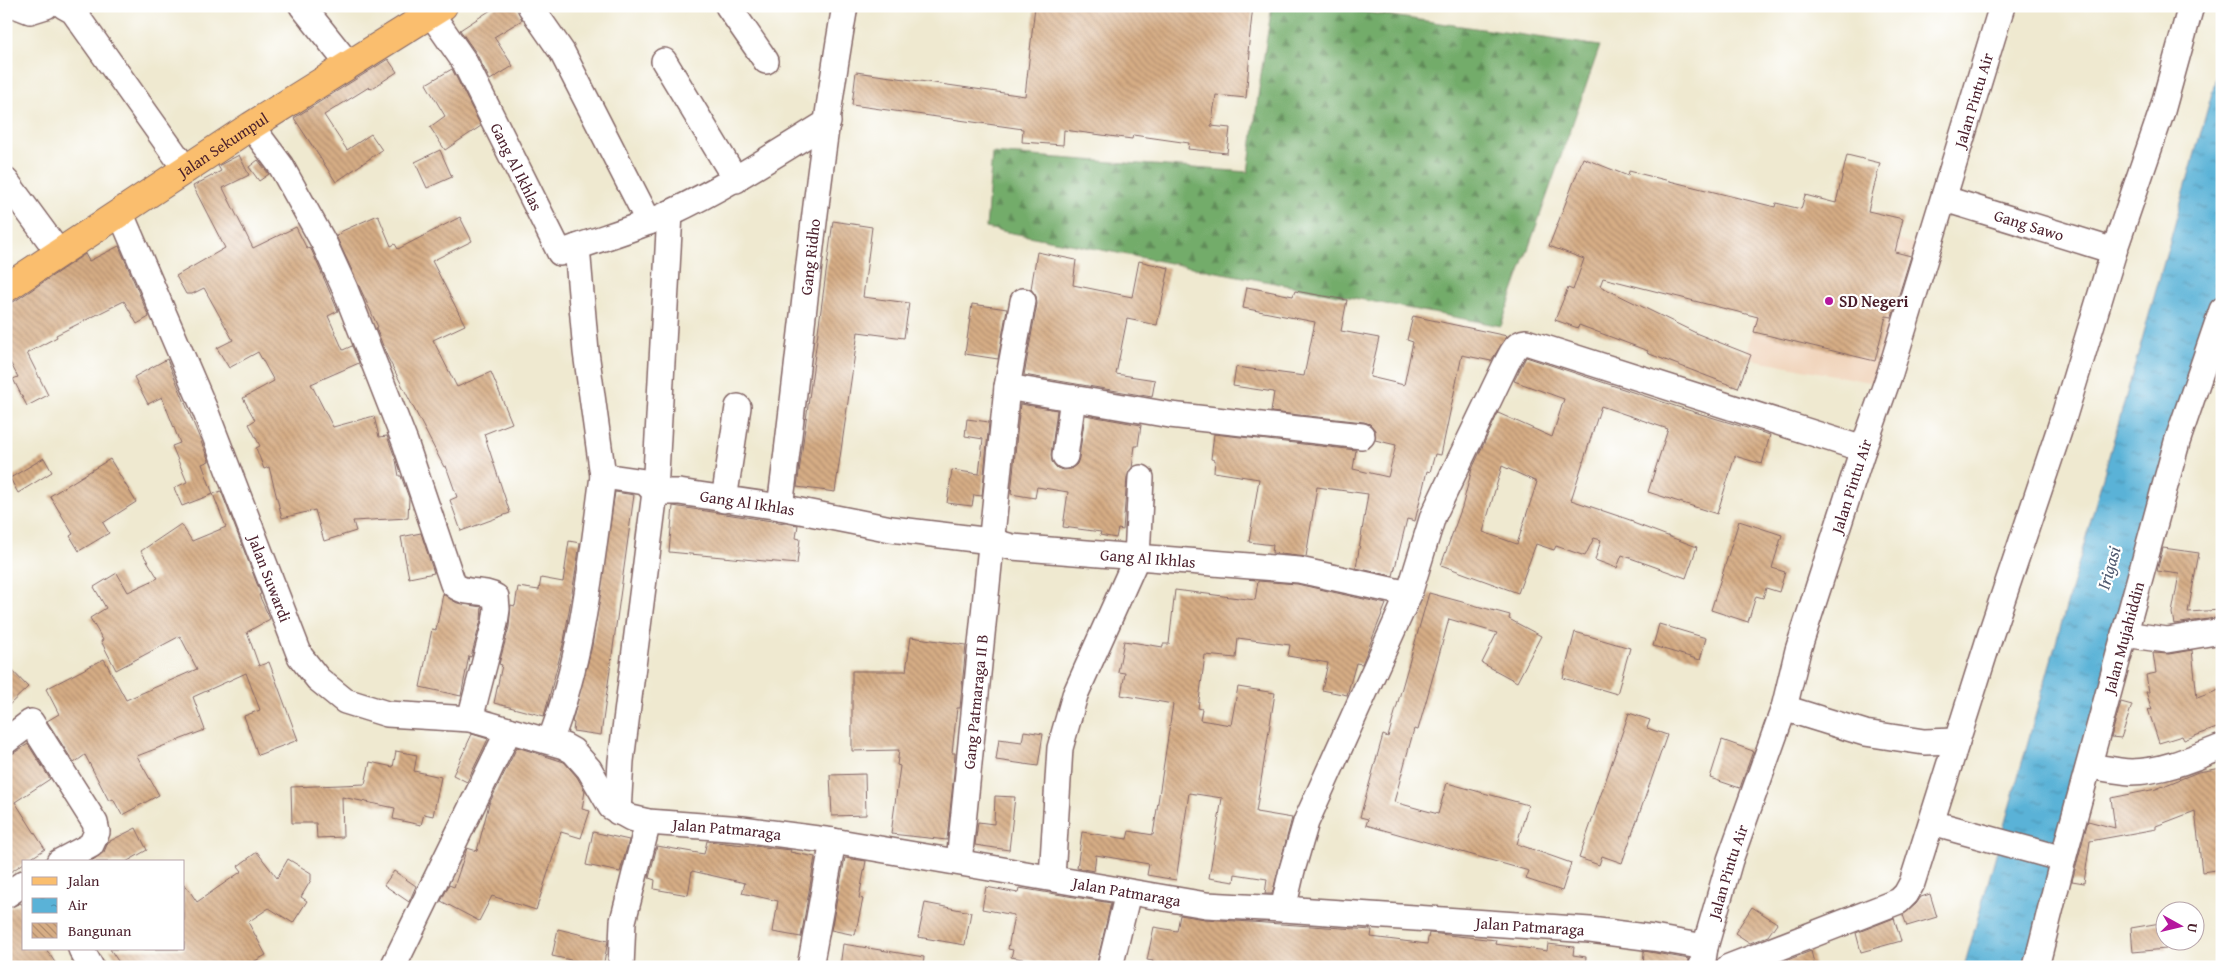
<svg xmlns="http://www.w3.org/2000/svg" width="2228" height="973" viewBox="0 0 2228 973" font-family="'Gentium Book Plus',serif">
<defs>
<pattern id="forest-firs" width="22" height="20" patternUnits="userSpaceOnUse" patternTransform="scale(1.25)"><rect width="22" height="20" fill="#73ac6b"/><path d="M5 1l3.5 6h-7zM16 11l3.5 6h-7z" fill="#608b58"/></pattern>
<pattern id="water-ripples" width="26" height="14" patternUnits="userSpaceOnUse" patternTransform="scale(1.25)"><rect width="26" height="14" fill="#5ab2d7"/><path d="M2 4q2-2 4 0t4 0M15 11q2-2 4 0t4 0" fill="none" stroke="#4c90af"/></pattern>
<pattern id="building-back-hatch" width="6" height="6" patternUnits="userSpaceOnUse" patternTransform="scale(1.25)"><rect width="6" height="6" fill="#d6ad85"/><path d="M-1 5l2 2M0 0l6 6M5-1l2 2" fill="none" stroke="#b08c6d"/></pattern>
</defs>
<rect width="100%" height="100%" fill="#fff"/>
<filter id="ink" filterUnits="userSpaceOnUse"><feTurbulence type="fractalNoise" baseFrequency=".02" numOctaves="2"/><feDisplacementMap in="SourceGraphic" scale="10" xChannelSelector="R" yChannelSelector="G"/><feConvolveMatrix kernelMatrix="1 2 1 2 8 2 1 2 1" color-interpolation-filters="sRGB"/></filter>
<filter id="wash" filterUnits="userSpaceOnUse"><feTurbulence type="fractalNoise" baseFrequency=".0096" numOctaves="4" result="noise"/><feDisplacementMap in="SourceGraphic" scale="20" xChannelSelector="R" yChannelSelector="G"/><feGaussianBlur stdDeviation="1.12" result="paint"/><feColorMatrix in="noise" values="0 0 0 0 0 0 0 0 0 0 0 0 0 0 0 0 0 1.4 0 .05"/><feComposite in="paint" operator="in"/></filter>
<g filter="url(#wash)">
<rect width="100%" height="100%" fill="#efe9d0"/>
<path fill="#f1d5bd" d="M 1798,203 L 1915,245 L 1879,384 L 1747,358 L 1773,222 Z"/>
<path fill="url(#forest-firs)" stroke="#5e664b" d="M 1272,6 L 1322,6 L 1600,46 L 1501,326 L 986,228 L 992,153 L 1248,172 L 1261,74 Z"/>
<path fill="url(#water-ripples)" stroke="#526881" d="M 2222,51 L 2222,296 L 2031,967 L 1964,967 L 2212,93 Z"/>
<g id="blocks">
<path fill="url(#building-back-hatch)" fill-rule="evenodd" d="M 497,6 L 516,6 L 522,20 L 494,37 L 513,66 L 490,80 L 476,53 L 460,30 Z
M 1035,6 L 1253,6 L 1248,52 L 1250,52 L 1246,98 L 1216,95 L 1211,126 L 1230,128 L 1227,153 L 1188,149 L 1189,143 L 1133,135 L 1132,139 L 1064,130 L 1063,145 L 1022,142 L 1023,129 L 852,105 L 856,72 L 1025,96 Z
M 388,59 L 397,72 L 371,89 L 369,87 L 324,115 L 347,150 L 371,134 L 382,150 L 336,182 L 294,118 Z
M 452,69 L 481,126 L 445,150 L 430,127 L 445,116 L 426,84 Z
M 440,150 L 452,177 L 427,188 L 415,162 Z
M 239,155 L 249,175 L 223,188 L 253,248 L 296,227 L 307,249 L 310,248 L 312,251 L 338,311 L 328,316 L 343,350 L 352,346 L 359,363 L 311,384 L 333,427 L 374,416 L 379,437 L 387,436 L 396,460 L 399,476 L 401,476 L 409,498 L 408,518 L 353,521 L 356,531 L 324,541 L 315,510 L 282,518 L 269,467 L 264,469 L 256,448 L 260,446 L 249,424 L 255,420 L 243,398 L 274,381 L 258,352 L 229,368 L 217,348 L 233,340 L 204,288 L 192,294 L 186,294 L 176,276 L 225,248 L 193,186 L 221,171 L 218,166 Z
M 1847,155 L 1880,163 L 1868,211 L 1903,219 L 1895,252 L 1911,256 L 1892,317 L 1886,316 L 1875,361 L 1754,332 L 1758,317 L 1603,278 L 1600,286 L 1698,334 L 1751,355 L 1738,388 L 1647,353 L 1648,351 L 1579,325 L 1578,328 L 1555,320 L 1568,288 L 1573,290 L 1584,259 L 1549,246 L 1583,158 L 1628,176 L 1629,171 L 1775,207 L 1776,203 L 1801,209 L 1805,195 L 1836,203 Z
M 258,160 L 269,174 L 259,181 L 249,167 Z
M 378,215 L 391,246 L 395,244 L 398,249 L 460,217 L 472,241 L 432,261 L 465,325 L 433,340 L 457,387 L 491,372 L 512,423 L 484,434 L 510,513 L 461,531 L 450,500 L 457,497 L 446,466 L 444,467 L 387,356 L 376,328 L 378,327 L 336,236 L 341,234 L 340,232 Z
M 833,221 L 872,227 L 863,297 L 909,303 L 904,338 L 858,332 L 835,492 L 797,487 Z
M 119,246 L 149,317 L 137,324 L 124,301 L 56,335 L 57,337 L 27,353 L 48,395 L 27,406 L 13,379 L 18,377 L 6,355 L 6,304 L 15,301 L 85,254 L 89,261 Z
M 1037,252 L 1076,260 L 1073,285 L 1132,297 L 1139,261 L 1169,268 L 1157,325 L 1127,319 L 1116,374 L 1155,380 L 1152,397 L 1024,375 L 1037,304 L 1036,296 L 1031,289 Z
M 1247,287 L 1293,296 L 1295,291 L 1347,300 L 1341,331 L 1379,338 L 1370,377 L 1404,385 L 1413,342 L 1407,340 L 1413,316 L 1507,336 L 1491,361 L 1462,355 L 1441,455 L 1435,454 L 1430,472 L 1427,471 L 1415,521 L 1407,519 L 1393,576 L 1356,568 L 1368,494 L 1317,487 L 1306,557 L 1272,553 L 1273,545 L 1249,542 L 1259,479 L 1214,472 L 1215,460 L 1211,459 L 1214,434 L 1356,450 L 1353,469 L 1388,477 L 1396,445 L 1375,440 L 1375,430 L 1370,424 L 1364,422 L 1271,412 L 1274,392 L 1233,386 L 1236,367 L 1304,376 L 1315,322 L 1243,308 Z
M 972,304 L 1007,309 L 998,359 L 965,354 Z
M 1526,357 L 1678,407 L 1770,435 L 1762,464 L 1735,456 L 1717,514 L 1648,492 L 1668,429 L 1601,406 L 1571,500 L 1633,521 L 1633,523 L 1697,547 L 1686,578 L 1622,555 L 1617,568 L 1595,560 L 1601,540 L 1594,538 L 1585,556 L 1556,546 L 1554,550 L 1536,544 L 1518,593 L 1441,565 L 1462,507 L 1472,469 L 1498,413 L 1552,437 L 1564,399 L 1514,381 ZM 1502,466 L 1537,482 L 1517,544 L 1483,532 Z
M 167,359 L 209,461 L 202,464 L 213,494 L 182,506 L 174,488 L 187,482 L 172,446 L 180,443 L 162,397 L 148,404 L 134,377 Z
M 1020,404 L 1057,410 L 1051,455 L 1052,462 L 1057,468 L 1063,470 L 1071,469 L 1077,464 L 1079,458 L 1085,415 L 1141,425 L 1138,446 L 1135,446 L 1132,468 L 1127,477 L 1123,530 L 1118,529 L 1116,538 L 1100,535 L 1101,532 L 1063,527 L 1068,492 L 1037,487 L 1035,498 L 1011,494 Z
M 967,419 L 989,422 L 982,496 L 974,495 L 972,506 L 947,503 L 952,470 L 979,474 L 983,439 L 965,436 Z
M 44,458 L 52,472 L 18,493 L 10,478 Z
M 110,459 L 136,502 L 103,523 L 109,533 L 79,551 L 70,536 L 73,534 L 50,496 Z
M 221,491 L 261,594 L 259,595 L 270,619 L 247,632 L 259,666 L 269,662 L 298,740 L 258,755 L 244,716 L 260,710 L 246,673 L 193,697 L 205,730 L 137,756 L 159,795 L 122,815 L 113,799 L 109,801 L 85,755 L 74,763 L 47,721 L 59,714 L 46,689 L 104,659 L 126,700 L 197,669 L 180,636 L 116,670 L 101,641 L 103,640 L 90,618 L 106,608 L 94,587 L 117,573 L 128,592 L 158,578 L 141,551 L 181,524 L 192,541 L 226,527 L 213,494 Z
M 615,492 L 634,495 L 601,735 L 573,731 L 574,723 L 572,722 L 592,646 Z
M 673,506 L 798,525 L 796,538 L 800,539 L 797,564 L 669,552 Z
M 1739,521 L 1782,535 L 1772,568 L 1785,572 L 1779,592 L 1766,588 L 1763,598 L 1756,596 L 1748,622 L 1711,610 Z
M 421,533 L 434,573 L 409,578 L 401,537 Z
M 569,541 L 580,543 L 575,575 L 564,641 L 544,716 L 494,703 L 502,665 L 499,664 L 509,627 L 511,605 L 515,606 L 518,587 L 539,590 L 541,578 L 563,582 Z
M 2163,548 L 2199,553 L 2188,612 L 2222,610 L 2222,617 L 2174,624 L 2172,613 L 2179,574 L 2157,571 Z
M 1258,581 L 1297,584 L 1386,604 L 1362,664 L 1356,663 L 1347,695 L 1322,690 L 1328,663 L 1288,656 L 1290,645 L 1238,638 L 1236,658 L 1205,655 L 1198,708 L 1202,709 L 1200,720 L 1231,725 L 1238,687 L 1275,693 L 1256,812 L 1292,818 L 1272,894 L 1265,894 L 1267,879 L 1235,874 L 1234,882 L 1209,878 L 1222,798 L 1189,793 L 1176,880 L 1147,875 L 1149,864 L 1096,855 L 1094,871 L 1077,868 L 1082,832 L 1127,839 L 1129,831 L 1153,835 L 1173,704 L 1121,695 L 1125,673 L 1118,672 L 1124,641 L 1163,647 L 1163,644 L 1169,644 L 1175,590 L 1255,600 Z
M 1429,593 L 1510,615 L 1509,619 L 1541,636 L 1517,682 L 1482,663 L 1497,633 L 1449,619 L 1418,730 L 1414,729 L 1394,802 L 1438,814 L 1447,783 L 1528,805 L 1517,844 L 1571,863 L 1562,891 L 1526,879 L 1529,871 L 1366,825 L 1368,819 L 1360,817 L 1383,735 L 1388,737 Z
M 443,594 L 457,603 L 482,607 L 481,620 L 471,657 L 469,656 L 461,696 L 420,687 L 432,629 L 436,630 Z
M 1659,624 L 1706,638 L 1700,660 L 1653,646 Z
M 1575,632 L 1630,648 L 1617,694 L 1563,678 Z
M 911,637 L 966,645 L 960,708 L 957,708 L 952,753 L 955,753 L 954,773 L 947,840 L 891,834 L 900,766 L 897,765 L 899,750 L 852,751 L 852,671 L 906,671 Z
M 2192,650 L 2197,698 L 2222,689 L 2222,726 L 2184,740 L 2182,736 L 2159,743 L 2148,709 L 2152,710 L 2146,692 L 2149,692 L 2146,675 L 2156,673 L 2153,653 L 2169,654 Z
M 6,664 L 28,687 L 6,708 Z
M 2121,702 L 2132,705 L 2121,738 L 2111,737 Z
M 1629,713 L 1650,720 L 1647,728 L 1667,735 L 1622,863 L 1602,856 L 1599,865 L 1579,858 Z
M 1024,731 L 1043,734 L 1038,766 L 996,760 L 999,739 L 1022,742 Z
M 472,734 L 488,739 L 467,782 L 453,775 Z
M 1722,740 L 1753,751 L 1740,788 L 1710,778 Z
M 28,744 L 50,779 L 15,802 L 45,849 L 6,875 L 6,758 Z
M 517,747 L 564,762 L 577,777 L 585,791 L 582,809 L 590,811 L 581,838 L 561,832 L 536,910 L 492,896 L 479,921 L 441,901 L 449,885 L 454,887 L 467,848 L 477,851 L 489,804 Z
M 396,751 L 417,755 L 414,771 L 441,777 L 433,816 L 424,814 L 421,825 L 393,819 L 395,808 L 342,797 L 343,837 L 317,838 L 316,823 L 292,823 L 291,787 L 365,784 L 370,762 L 393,767 Z
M 2222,768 L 2222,869 L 2202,872 L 2195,811 L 2156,826 L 2156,829 L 2090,841 L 2084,883 L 2072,881 L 2088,821 L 2115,828 L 2111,798 L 2156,789 L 2198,772 Z
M 865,774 L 866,815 L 832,816 L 830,775 Z
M 995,796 L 1015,797 L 1009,850 L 975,845 L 978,822 L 994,824 Z
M 136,828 L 147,850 L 126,862 L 90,862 L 104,852 L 108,842 Z
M 593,832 L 629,840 L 620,872 L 586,865 Z
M 707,841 L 791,850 L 790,852 L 815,857 L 801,937 L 773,932 L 778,901 L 742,893 L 745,883 L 692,871 L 688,895 L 654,889 L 655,880 L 649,878 L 657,846 L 704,854 Z
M 257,852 L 277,878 L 288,859 L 311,873 L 311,880 L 301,897 L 307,901 L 293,923 L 269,908 L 248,922 L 266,955 L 244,967 L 122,967 L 110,949 L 184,949 L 184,883 L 197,902 L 242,871 L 238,866 Z
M 845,858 L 866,861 L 859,898 L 863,899 L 855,935 L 831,930 Z
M 394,871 L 416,886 L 409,902 L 384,885 Z
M 986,887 L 1018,893 L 1019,888 L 1111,903 L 1096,967 L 1050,967 L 1051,964 L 1011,957 L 1013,950 L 1008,949 L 1014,915 L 982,909 Z
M 1930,894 L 1937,917 L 1907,926 L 1903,915 L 1916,904 L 1921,897 Z
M 21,903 L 24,908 L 24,949 L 46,949 L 58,967 L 6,967 L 6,909 Z
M 925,903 L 971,912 L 965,945 L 918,937 Z
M 1752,907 L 1777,923 L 1768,936 L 1750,943 L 1735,933 Z
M 1180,915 L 1205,919 L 1372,930 L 1371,937 L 1427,944 L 1429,933 L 1496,940 L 1495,944 L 1547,951 L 1548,944 L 1574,947 L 1573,955 L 1586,957 L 1585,967 L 1152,967 L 1153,961 L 1147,960 L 1154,927 L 1177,931 Z
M 1894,918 L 1901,941 L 1861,952 L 1856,933 Z
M 2166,922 L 2166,949 L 2133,952 L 2131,928 Z
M 558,929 L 608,941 L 603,967 L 552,956 Z
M 843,944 L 924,957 L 923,967 L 840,967 Z
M 1644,951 L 1689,959 L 1688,967 L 1643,967 Z
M 1811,951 L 1815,967 L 1769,967 Z"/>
</g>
</g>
<g filter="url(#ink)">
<use href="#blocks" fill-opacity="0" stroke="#846665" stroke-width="1"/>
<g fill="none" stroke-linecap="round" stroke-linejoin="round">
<g stroke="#846665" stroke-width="28">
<g id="minor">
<path d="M 17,6 L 30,11 L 46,6"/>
<path d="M 64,6 L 73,11 L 186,170"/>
<path d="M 302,6 L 349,65"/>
<path d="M 530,6 L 562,52 L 649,222"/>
<path d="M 728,6 L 766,61"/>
<path id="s1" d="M 432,15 L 464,61 L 560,253 L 577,247 L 586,352 L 603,476 L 645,482 L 655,492 L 679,492 L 780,507 L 891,529 L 991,541 L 1012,547 L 1299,570 L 1409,594"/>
<path d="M 664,61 L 736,180"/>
<path d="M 251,126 L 281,166 L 325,245 L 345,289 L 405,442 L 453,584 C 465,596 482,588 496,597 L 497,609 L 495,623 L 470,719"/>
<path d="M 6,181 L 59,253"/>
<path id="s2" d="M 1945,199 L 2114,251"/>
<path id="s3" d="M 120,212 L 205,410 L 300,656 L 318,679 L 345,701 L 387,714 L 470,719 L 564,746 L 573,751 L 589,769 L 611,807 L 631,818 L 648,822 L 742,829 L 833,841 L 1206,905 L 1283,909 L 1590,930 L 1653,938 L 1705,947"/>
<path d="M 577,247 C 608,236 640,227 670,213 C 726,187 776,154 828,122"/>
<path d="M 1007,387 L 1170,415 L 1362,436"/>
<path d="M 1065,456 L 1073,398"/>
<path d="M 724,500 L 738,407"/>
<path id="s4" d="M 780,507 C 802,340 816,172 845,6"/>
<path d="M 2124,634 L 2167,640 L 2222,631"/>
<path d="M 1784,708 L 1865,733 L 1924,742 L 1957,741"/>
<path d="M 6,741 L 31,722 L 95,823 L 97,832 L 91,845 L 59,862"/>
<path d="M 550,741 C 583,656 591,566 603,476"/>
<path d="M 2089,766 C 2103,768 2117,771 2131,772 C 2161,772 2194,758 2222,747"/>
<path d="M 618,812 L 621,761 L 655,492 L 670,213"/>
<path d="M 1932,823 L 2063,859"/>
<path id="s5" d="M 959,862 L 1007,387 L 1023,301"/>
<path d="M 1052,877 L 1060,748 L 1075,695 L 1137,557 L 1141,478"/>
<path d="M 6,895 L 24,883"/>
<path d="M 1283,909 L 1292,870 L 1306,822 L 1409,594 L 1433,516 L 1506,364 C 1511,355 1515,343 1526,342 L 1863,449"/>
<path d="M 81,949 L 91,967"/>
<path d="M 393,967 L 509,730"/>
<path d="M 621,967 L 623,921 L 648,822"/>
<path d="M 810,967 L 833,841"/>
<path d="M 1110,967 L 1128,893"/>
<path id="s6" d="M 1702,967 L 1705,947 L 1730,860 L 1784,708 L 1798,650 L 1863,449 L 1890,373 L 2002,6"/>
<path d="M 1729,967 L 1899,901 L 1906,894 L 1912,883 L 1991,633 L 2063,419 L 2114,251 L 2162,111 L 2191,6"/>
<path id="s7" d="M 2036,967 L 2063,859 L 2177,442 L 2222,310"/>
</g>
</g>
<g stroke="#846665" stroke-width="30">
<g id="major">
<path id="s8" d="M 6,288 L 251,126 L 443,6"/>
</g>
</g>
<use href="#minor" stroke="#fff" stroke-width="25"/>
<use href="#major" stroke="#fabe6e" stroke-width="28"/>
</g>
</g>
<circle fill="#b5179e" stroke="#fff" stroke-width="2" cx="1829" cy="301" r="5"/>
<g text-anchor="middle" stroke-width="4.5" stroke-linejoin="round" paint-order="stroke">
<g font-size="16" fill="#4a1f2b" stroke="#fff">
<text dy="6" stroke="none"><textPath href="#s6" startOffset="909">Jalan Pintu Air</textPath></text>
<text dy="6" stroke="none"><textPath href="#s8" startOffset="260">Jalan Sekumpul</textPath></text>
<text dy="6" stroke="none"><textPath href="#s1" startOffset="174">Gang Al Ikhlas</textPath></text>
<text dy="6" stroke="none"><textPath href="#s2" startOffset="88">Gang Sawo</textPath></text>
<text dy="6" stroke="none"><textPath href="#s4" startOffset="252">Gang Ridho</textPath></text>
<text dy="6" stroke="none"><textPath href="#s6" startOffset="504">Jalan Pintu Air</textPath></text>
<text dy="6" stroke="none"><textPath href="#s1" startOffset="669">Gang Al Ikhlas</textPath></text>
<text dy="6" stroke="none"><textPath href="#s1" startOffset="1074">Gang Al Ikhlas</textPath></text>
<text dy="6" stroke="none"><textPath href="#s3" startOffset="396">Jalan Suwardi</textPath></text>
<text dy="6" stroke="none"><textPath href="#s7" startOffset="341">Jalan Mujahiddin</textPath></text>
<text dy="6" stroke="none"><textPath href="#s5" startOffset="161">Gang Patmaraga II B</textPath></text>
<text dy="6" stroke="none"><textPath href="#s3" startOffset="966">Jalan Patmaraga</textPath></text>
<text dy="6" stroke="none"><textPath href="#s6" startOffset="99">Jalan Pintu Air</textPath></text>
<text dy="6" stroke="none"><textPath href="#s3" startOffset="1371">Jalan Patmaraga</textPath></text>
<text dy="6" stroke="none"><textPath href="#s3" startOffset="1776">Jalan Patmaraga</textPath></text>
</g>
<g font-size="16" font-weight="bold" fill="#4a1f2b" stroke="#fff" text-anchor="start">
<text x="1839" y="307">SD Negeri</text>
</g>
<g font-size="18" font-style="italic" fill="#505a70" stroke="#fff">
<text transform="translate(2109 568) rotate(-74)" y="6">Irigasi</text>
</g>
</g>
<rect width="2228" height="973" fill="none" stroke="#fff" stroke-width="25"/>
<rect x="22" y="860" width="162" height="90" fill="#ffffff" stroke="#b7a5aa"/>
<rect x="32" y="877" width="25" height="8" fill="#fabe6e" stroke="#b7a5aa"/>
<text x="68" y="886" font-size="15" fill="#4a1f2b">Jalan</text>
<rect x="32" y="898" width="25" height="15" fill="url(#water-ripples)" stroke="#b7a5aa"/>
<text x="68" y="910" font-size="15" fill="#4a1f2b">Air</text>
<rect x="32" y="923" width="25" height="15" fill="url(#building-back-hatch)" stroke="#b7a5aa"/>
<text x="68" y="936" font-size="15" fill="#4a1f2b">Bangunan</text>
<g transform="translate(2180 926) rotate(98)"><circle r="24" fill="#ffffff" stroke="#b7a5aa"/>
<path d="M0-4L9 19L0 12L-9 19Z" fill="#b5179e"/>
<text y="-8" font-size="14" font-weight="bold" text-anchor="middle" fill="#4a1f2b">U</text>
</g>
</svg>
